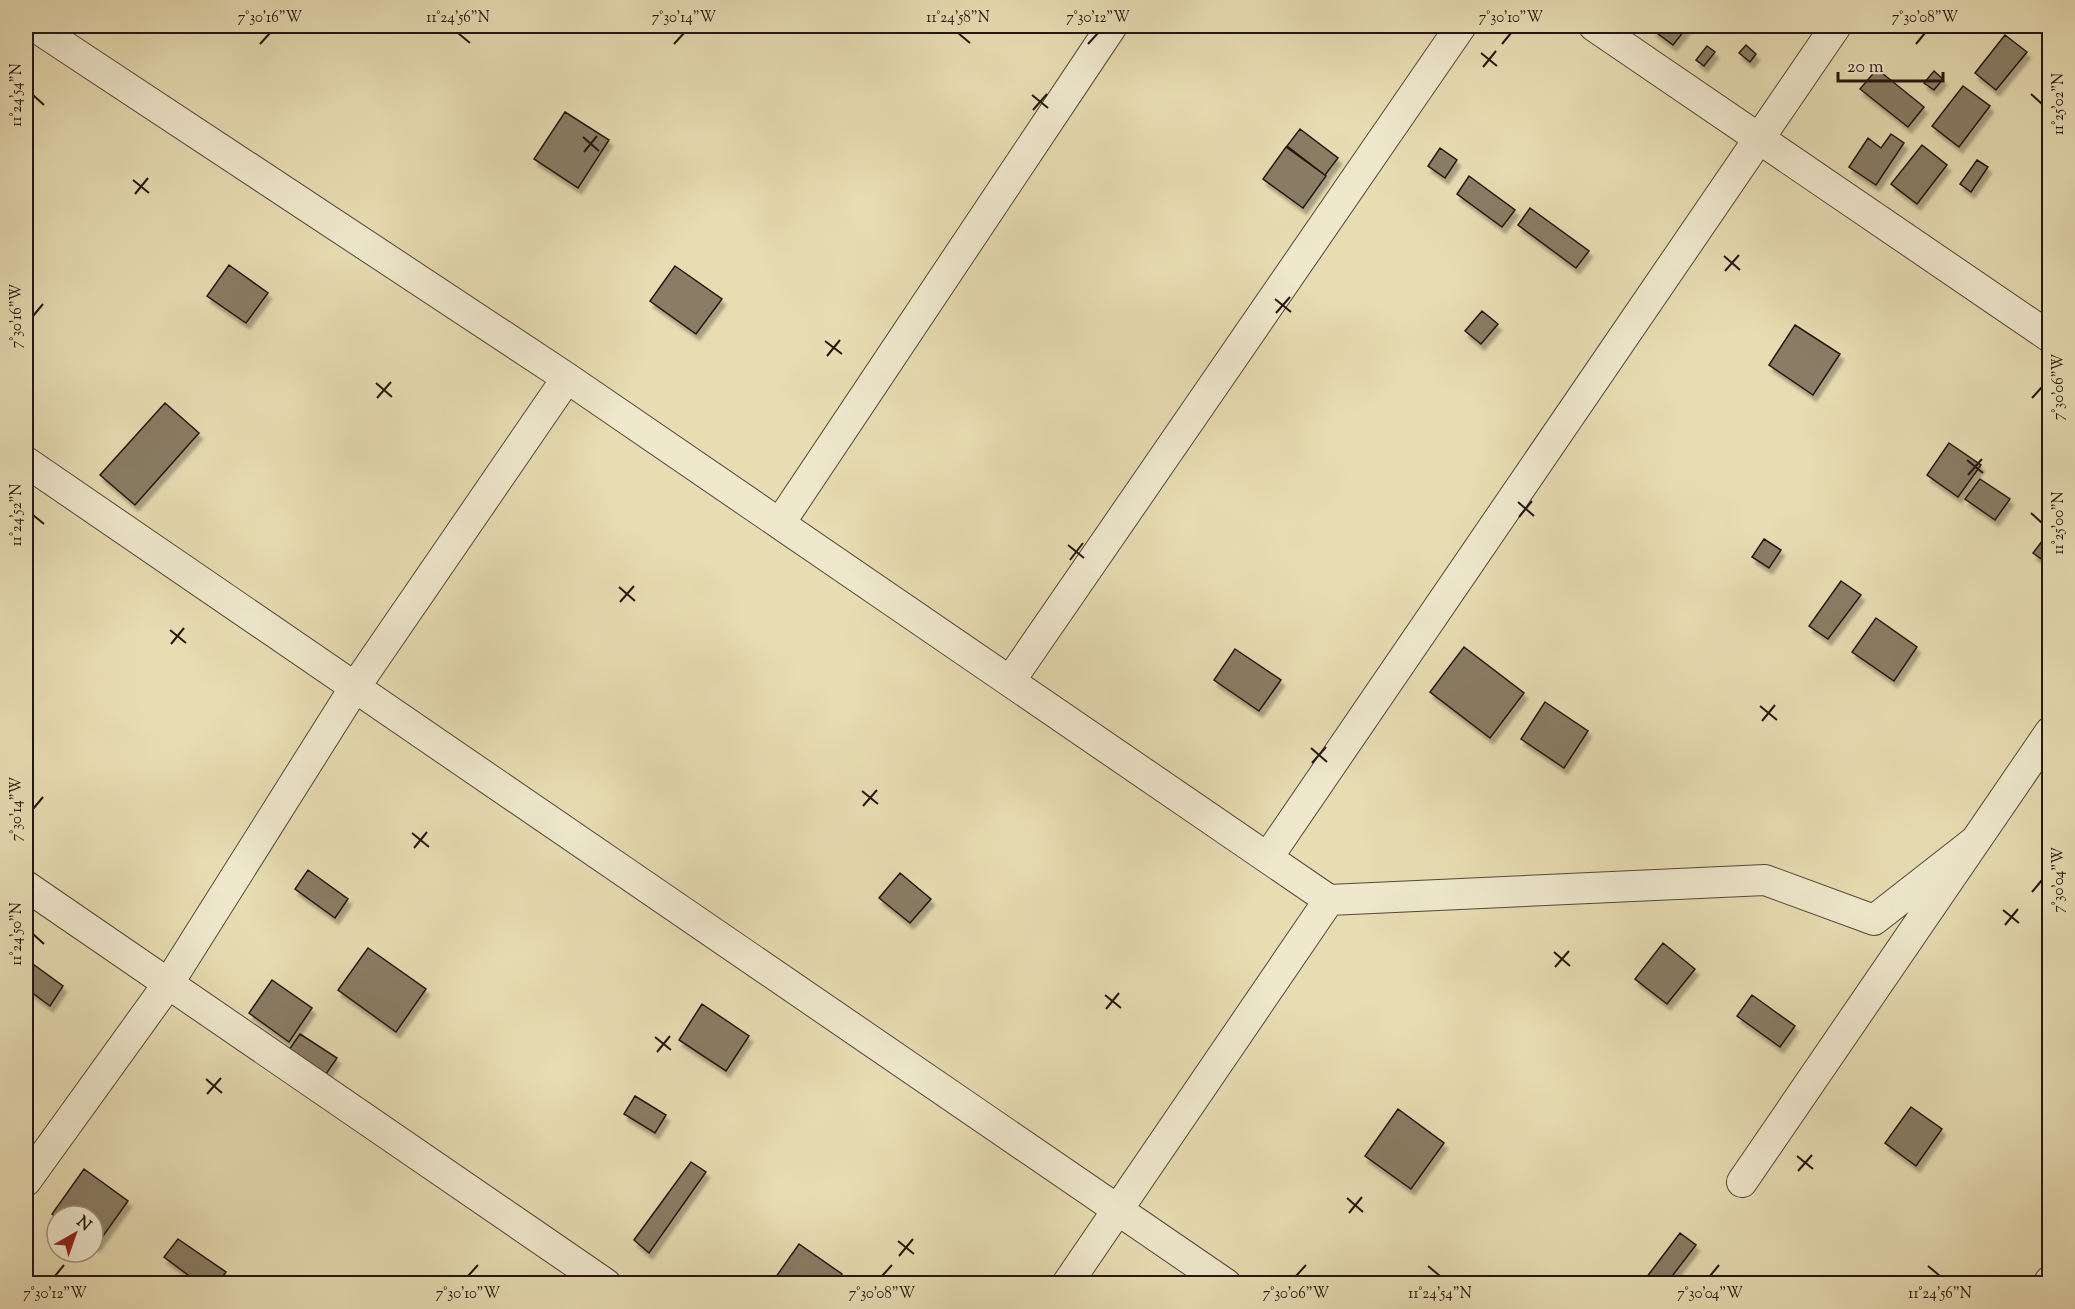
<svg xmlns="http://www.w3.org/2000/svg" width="2075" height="1309" viewBox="0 0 2075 1309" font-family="'Sorts Mill Goudy',serif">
<defs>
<filter id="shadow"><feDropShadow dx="3.5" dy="6" stdDeviation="1.5" flood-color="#0004"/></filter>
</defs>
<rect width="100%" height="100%" fill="#e7dcb2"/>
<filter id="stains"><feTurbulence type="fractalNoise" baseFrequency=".00333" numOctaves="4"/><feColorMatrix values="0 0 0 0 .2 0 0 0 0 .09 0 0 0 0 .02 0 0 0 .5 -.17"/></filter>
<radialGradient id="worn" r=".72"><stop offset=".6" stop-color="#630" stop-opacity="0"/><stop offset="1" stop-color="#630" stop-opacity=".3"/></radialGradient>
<path fill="#897d65" stroke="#231711" stroke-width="1.5" filter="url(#shadow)" d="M 1656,26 L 1688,26 L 1673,45 L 1653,30 Z
M 2005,35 L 2027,52 L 1996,90 L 1975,73 Z
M 1746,45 L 1756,54 L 1750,62 L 1739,53 Z
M 1707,46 L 1715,52 L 1704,66 L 1696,60 Z
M 1877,69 L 1924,107 L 1908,127 L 1860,89 Z
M 1934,71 L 1943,79 L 1934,90 L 1924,83 Z
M 1963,86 L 1990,106 L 1959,147 L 1932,126 Z
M 565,112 L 609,140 L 578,188 L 534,159 Z
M 1300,129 L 1338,158 L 1325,175 L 1287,146 Z
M 1891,134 L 1904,143 L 1876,185 L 1849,167 L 1868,138 L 1881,148 Z
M 1922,145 L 1947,165 L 1917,204 L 1891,184 Z
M 1286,147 L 1326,176 L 1303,208 L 1263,179 Z
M 1440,148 L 1457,160 L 1445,178 L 1428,166 Z
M 1977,160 L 1988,167 L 1971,192 L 1960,184 Z
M 1469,176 L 1515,210 L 1502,227 L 1457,194 Z
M 1530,208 L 1589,251 L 1576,268 L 1518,225 Z
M 229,265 L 268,293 L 246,323 L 207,296 Z
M 675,266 L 722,299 L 696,334 L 650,301 Z
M 1482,311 L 1498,324 L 1481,344 L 1465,331 Z
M 1795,325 L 1840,354 L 1813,395 L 1769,365 Z
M 165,403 L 199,433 L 135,505 L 100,475 Z
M 1949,443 L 1981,465 L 1958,497 L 1927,475 Z
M 1980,479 L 2010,499 L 1995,520 L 1965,499 Z
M 2046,536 L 2050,538 L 2050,565 L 2033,553 Z
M 1764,539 L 1781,550 L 1769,568 L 1752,557 Z
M 1841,581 L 1861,595 L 1828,639 L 1809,626 Z
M 1876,618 L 1917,647 L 1894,681 L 1852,652 Z
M 1464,647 L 1524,693 L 1490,738 L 1430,692 Z
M 1235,649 L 1281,680 L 1259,711 L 1214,680 Z
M 1545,702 L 1588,731 L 1564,768 L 1521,739 Z
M 308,870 L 348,899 L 335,918 L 295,889 Z
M 900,873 L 931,899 L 910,923 L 879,898 Z
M 1663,943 L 1695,969 L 1667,1004 L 1635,979 Z
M 368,948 L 426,989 L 396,1032 L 338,990 Z
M 26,959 L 63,986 L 50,1006 L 26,988 Z
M 272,980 L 312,1008 L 289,1042 L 249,1013 Z
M 1752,995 L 1795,1026 L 1780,1047 L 1737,1016 Z
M 702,1004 L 749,1036 L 726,1071 L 679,1040 Z
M 300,1034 L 337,1058 L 326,1074 L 289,1050 Z
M 635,1096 L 666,1115 L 655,1133 L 624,1114 Z
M 1911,1107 L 1942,1129 L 1916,1166 L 1885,1143 Z
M 1398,1109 L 1444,1143 L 1411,1189 L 1365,1156 Z
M 691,1162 L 706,1172 L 649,1253 L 634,1240 Z
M 84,1169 L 128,1201 L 96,1246 L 93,1244 L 93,1216 L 57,1218 L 52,1214 Z
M 1680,1233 L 1696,1245 L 1666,1284 L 1645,1284 L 1643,1282 Z
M 178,1239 L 226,1272 L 217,1284 L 200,1284 L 164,1257 Z
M 799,1244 L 842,1274 L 835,1284 L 771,1284 Z"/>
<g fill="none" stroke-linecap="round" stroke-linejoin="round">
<g stroke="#544839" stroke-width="32">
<path id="street" d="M 34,26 L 567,378 L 1329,900 L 1765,880 L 1874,920 L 1975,841
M 1594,26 L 2050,337
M 26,462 L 1226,1284
M 780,523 L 1112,26
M 1010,681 L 1461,26
M 1268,857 L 1836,26
M 26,886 L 606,1284
M 26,1181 L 168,984 L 355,687 L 567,378
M 1742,1182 L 2050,732
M 1067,1284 L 1329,900
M 2048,1284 L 2050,1281"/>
</g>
<use href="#street" stroke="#efe8cd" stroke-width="30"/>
</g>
<path fill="none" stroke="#231711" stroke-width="2" d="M 458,33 L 470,43M 958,33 L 970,43M 260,44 L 270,33M 674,44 L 684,33M 1088,44 L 1098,33M 1502,44 L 1511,33M 1916,44 L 1925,33M 1481,53 L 1497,66M 1483,67 L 1496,51M 2031,94 L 2042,104M 33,95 L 44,105M 1032,95 L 1048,108M 1033,110 L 1047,94M 583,137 L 599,151M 584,152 L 597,136M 133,180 L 149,193M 135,194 L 148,178M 1724,256 L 1740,270M 1725,271 L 1739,255M 1275,299 L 1291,312M 1276,313 L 1290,297M 33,316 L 43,304M 825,341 L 842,354M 827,356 L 840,340M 376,383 L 392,397M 377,398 L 391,382M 2032,398 L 2042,387M 1967,460 L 1983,473M 1968,475 L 1982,459M 1518,502 L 1534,516M 2031,513 L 2042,523M 33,515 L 44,524M 1519,517 L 1532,501M 1068,545 L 1084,558M 1070,560 L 1083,543M 619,587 L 635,601M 620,602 L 634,586M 170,630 L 186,643M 171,644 L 184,628M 1760,706 L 1777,720M 1762,721 L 1775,705M 1311,748 L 1327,762M 1312,763 L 1326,747M 862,791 L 878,804M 863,806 L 877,790M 33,809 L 43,797M 412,833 L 429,847M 414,848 L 427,832M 2032,892 L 2042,880M 2003,910 L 2019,923M 2005,925 L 2018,909M 33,934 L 44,944M 1554,952 L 1570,966M 1555,967 L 1569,951M 1105,995 L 1121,1008M 1106,1009 L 1119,993M 655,1037 L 671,1050M 657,1052 L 670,1036M 206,1079 L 222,1093M 207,1094 L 221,1078M 1797,1156 L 1813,1169M 1798,1171 L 1812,1155M 1347,1198 L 1363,1212M 1349,1213 L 1362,1197M 898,1241 L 914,1254M 899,1256 L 913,1239M 1428,1266 L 1440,1276M 1928,1266 L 1940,1276M 55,1276 L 64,1265M 468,1276 L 478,1265M 882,1276 L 892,1265M 1296,1276 L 1306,1265M 1710,1276 L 1719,1265"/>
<rect width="2075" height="1309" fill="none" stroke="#e7dcb2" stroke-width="66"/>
<g transform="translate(75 1234) rotate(40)"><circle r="28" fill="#efe8cd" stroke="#9d9482" stroke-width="1.5"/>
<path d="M0-4.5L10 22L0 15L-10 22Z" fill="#8f2418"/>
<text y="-9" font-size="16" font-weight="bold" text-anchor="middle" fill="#231711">N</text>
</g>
<path d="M1838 72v9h105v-9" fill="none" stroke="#231711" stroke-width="3"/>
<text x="1847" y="72" font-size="18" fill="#231711" stroke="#efe8cd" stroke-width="4.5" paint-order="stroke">20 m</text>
<rect x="33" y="33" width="2009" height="1243" fill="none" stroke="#231711" stroke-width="2"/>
<g font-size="15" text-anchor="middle" fill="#231711">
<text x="270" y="22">7°30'16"W</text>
<text x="458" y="22">11°24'56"N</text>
<text x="684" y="22">7°30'14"W</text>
<text x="958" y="22">11°24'58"N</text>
<text x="1098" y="22">7°30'12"W</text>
<text x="1511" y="22">7°30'10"W</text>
<text x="1925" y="22">7°30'08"W</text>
<text transform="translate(16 95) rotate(-90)" y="5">11°24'54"N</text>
<text transform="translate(2058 104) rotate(-90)" y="5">11°25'02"N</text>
<text transform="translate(16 316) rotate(-90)" y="5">7°30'16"W</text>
<text transform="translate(2058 387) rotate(-90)" y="5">7°30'06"W</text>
<text transform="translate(16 515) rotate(-90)" y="5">11°24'52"N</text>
<text transform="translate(2058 523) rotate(-90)" y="5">11°25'00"N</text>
<text transform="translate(16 809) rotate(-90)" y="5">7°30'14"W</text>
<text transform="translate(2058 880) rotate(-90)" y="5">7°30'04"W</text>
<text transform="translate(16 934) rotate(-90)" y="5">11°24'50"N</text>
<text x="55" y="1298">7°30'12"W</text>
<text x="468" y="1298">7°30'10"W</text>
<text x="882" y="1298">7°30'08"W</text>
<text x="1296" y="1298">7°30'06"W</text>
<text x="1440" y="1298">11°24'54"N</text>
<text x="1710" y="1298">7°30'04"W</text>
<text x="1940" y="1298">11°24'56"N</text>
</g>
<rect width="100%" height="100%" filter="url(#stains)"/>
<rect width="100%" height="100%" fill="url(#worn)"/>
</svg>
